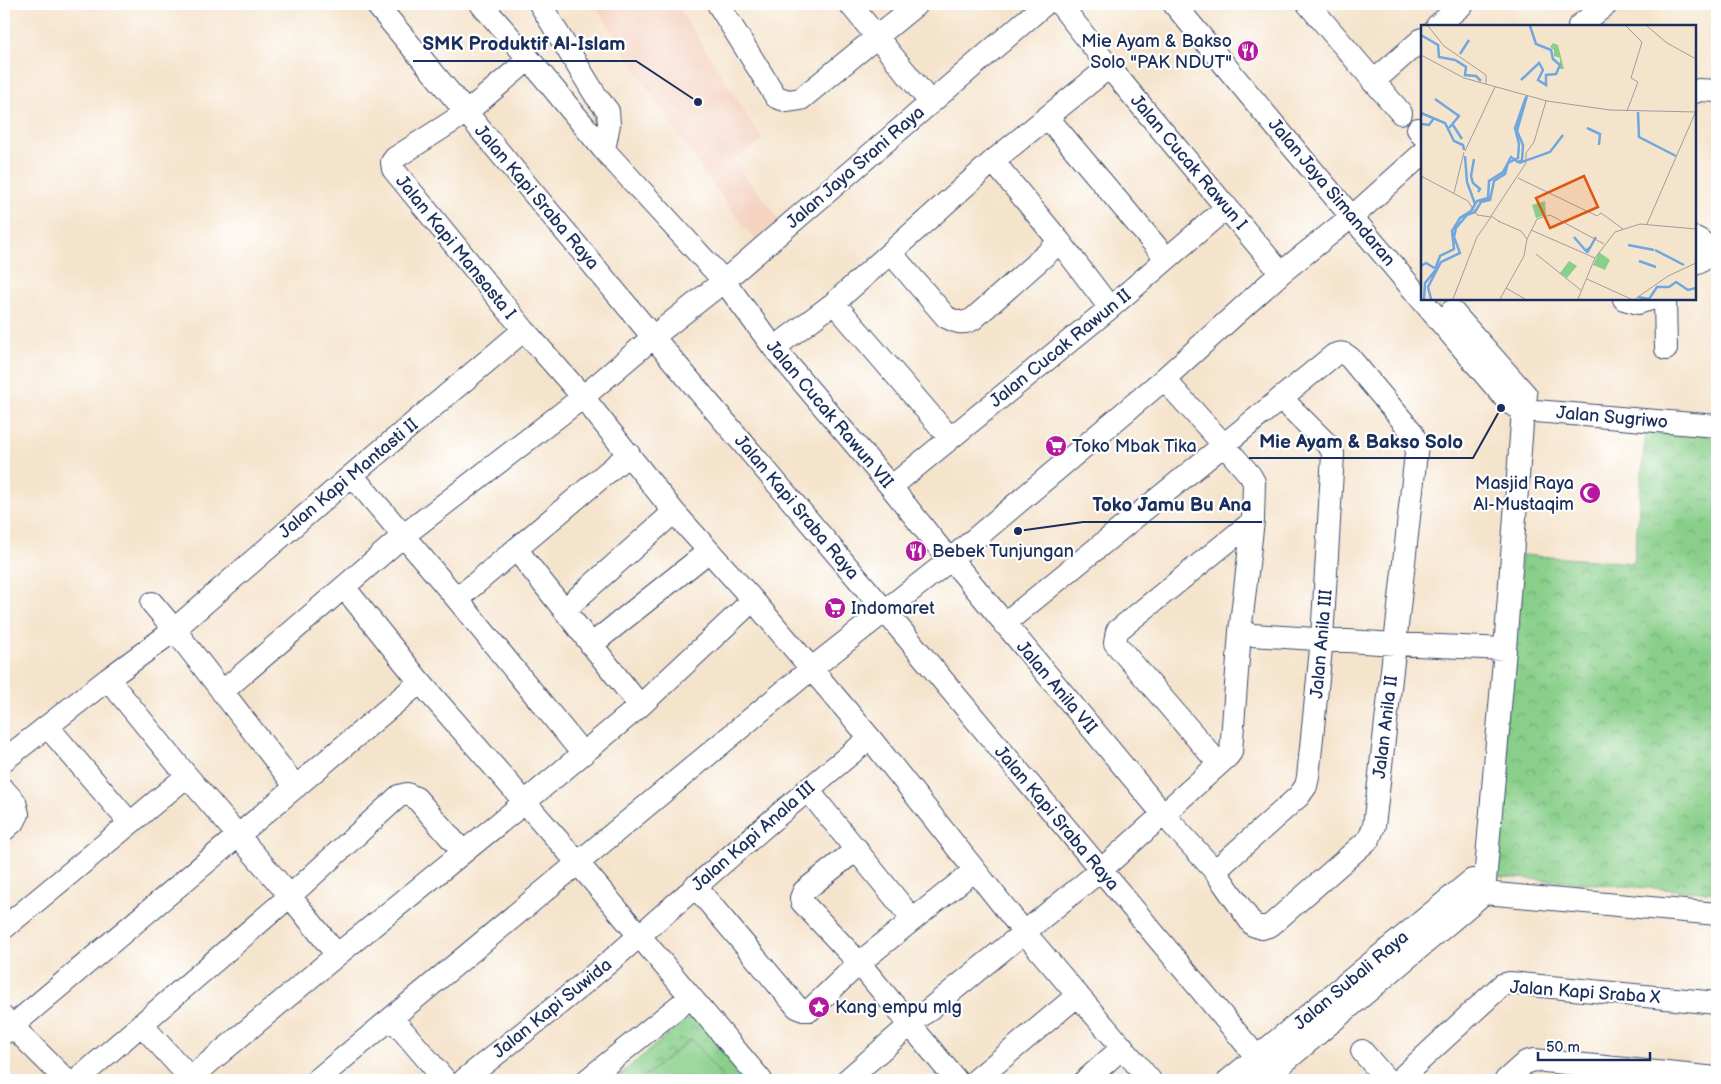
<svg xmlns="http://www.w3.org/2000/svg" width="1721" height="1084" viewBox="0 0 1721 1084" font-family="'Balsamiq Sans',sans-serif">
<defs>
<pattern id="park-crowns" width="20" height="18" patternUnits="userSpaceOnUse" patternTransform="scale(1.25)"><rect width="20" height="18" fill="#89cf8a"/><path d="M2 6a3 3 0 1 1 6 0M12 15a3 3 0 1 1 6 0" fill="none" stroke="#6fa874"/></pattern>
</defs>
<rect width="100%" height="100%" fill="#fff"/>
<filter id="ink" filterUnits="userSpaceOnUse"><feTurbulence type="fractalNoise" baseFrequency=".02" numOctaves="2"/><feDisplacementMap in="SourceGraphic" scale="10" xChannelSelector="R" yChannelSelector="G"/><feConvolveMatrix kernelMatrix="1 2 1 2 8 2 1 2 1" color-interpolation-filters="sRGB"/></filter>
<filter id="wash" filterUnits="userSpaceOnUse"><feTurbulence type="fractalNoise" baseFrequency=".0096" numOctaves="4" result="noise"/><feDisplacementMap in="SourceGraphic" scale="20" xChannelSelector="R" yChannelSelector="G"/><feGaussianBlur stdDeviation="1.12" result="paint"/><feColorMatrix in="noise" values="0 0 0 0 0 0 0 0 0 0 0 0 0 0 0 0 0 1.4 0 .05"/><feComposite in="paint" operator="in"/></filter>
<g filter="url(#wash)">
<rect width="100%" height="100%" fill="#f5e4cc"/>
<path fill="#f5d3c1" d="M 594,4 L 676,4 L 763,140 L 733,160 L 780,221 L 756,242 L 723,199 L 674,129 Z"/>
<path fill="url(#park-crowns)" stroke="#527f74" d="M 1646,429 L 1717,436 L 1717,893 L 1491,876 L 1522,555 L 1634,563 Z
M 693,1014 L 748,1080 L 613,1080 Z"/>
<path fill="#89cf8a" stroke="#527f74" d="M 691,1039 L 725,1080 L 640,1080 Z"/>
</g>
<g filter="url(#ink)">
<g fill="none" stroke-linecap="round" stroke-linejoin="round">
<g stroke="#3c4a6e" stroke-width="24">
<path id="minor" d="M 376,4 L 653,337 L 885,611 L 1276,1080
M 481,4 L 529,59 L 604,150 L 724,281 L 774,348 L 891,487 L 938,546 L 962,572 L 1163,814 L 1215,871 L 1253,925 L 1262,928 L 1271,925 L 1369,839 L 1374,826 L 1395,644 L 1417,444 L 1412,432 L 1350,358 C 1344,353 1341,352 1334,355 L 1004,624
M 540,4 L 596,96 L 608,111 L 609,124 L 604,150
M 718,4 L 776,97 L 788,101 L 801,99 L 917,4
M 850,4 L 930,102
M 1060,4 L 1109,67 L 1281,273
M 1174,4 L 1291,145 L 1509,403 L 1523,410 L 1717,426
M 1308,4 L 1401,113
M 1437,26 L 1463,4
M 1579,26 L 1607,4
M 529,59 L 467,112 L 395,158 L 392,162 L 393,169 L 524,330 L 583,397 L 674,512 L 753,600 L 870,738 L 1024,932 L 1150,1080
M 1373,82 L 1422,39
M 1695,92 L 1699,90 L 1717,91
M 1048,118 L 1166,258
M 1418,129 L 1422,135
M 993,161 L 1060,242 L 1110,308
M 1695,238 C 1710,243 1709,260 1695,264
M 891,253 L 946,317 C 956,322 963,325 973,319 L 1060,242
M 1624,299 L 1638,303 L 1651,299
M 1665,299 L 1666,349
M 834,303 L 950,438
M 1452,311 L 1526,395
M 774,348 L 834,303 L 993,161 L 1109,67
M 352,475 L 457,599 L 583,754
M 891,487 L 1110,308 L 1227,207
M 516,549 L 640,706
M 344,587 L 420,682 L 578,863 L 761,1080
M 457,599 L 629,454
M 152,603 L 174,629 L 296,787
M 564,610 L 674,512
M 1240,632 L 1252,635 L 1395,644 L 1505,649
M 591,645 L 709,551
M 108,679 L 187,776 L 290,896 L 337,955
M 222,692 L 403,536 L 583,397 L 663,329 L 724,281 L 1045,4
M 47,726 L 130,823
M 4,760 L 108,679 L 169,634 L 352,475 L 524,330
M 1219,764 L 1115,643 L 1117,631 L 1253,521
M 807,789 L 913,920
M 4,790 L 15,802 L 18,814 L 15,820 L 4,830
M 857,849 L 804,891 L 801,898 L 802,902 L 859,963 L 956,1080
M 1215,871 L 1299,796 L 1306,786 L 1308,777 L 1322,639 L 1333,454 L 1331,448 L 1281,398
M 1475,883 L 1484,893 L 1717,914
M 695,886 L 797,1007 L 803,1010 L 810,1010 L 859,963 L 975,870
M 4,928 L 187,776
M 4,1018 L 66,1080
M 392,1018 L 445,1080
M 141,1024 L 192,1080
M 4,1033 L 420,682
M 1362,1051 L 1387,1080
M 77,1080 L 290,896 L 399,796 L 407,794 L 416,798 L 463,852
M 188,1080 L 337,955 L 519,807 L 640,706 L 753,600
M 317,1080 L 811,669 L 951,559 L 1164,379 L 1281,273 L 1361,209 L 1422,154
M 464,1080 C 520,1035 577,991 631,943 C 710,874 789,804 870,738
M 587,1080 L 690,997
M 847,1080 L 910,1025 L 1101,870 L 1228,756 L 1231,752 L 1240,632 L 1253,521 L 1254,482 L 1250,475 L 1224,445 L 1164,379
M 976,1080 L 1078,995
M 1086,1080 L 1123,1047
M 1229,1080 L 1472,880
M 1263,1080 L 1484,893 L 1505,649 L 1523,410 L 1526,395
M 1399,1080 L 1502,985 L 1510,983 L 1717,1003
M 1506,1080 L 1526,1062 L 1534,1060 L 1717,1078"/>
</g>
<use href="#minor" stroke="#fff" stroke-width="22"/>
</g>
</g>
<defs>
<g id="restaurant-disc" transform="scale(1.125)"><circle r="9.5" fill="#b5179e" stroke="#fff"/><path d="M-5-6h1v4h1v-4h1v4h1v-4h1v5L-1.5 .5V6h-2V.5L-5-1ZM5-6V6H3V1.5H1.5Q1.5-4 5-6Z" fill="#fff"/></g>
<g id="supermarket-disc" transform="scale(1.125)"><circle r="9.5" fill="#b5179e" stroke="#fff"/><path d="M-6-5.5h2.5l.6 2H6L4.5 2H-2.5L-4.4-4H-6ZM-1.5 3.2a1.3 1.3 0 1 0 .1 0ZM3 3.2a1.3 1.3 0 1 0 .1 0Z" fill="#fff"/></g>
<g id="mosque-disc" transform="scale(1.125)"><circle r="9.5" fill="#b5179e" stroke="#fff"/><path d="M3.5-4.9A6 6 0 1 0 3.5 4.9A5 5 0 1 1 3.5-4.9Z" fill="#fff"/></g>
<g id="sight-disc" transform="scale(1.125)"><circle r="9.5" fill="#b5179e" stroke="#fff"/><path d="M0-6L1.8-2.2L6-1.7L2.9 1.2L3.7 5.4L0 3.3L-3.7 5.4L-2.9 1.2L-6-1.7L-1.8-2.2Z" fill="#fff"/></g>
</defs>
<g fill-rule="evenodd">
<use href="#restaurant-disc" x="1248" y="51"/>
<use href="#supermarket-disc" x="1056" y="446"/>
<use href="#mosque-disc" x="1590" y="493"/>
<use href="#restaurant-disc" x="916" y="551"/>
<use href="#supermarket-disc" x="835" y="608"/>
<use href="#sight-disc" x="819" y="1007"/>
</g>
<g text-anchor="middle" stroke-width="4.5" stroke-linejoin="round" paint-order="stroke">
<g font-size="18" fill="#1b2f5e" stroke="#fff" text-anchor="start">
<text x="1232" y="47" text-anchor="end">Mie Ayam &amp; Bakso<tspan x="1232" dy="21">Solo "PAK NDUT"</tspan></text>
<text x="1072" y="452">Toko Mbak Tika</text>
<text x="1574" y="489" text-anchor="end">Masjid Raya<tspan x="1574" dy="21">Al-Mustaqim</tspan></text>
<text x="932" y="557">Bebek Tunjungan</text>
<text x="851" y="614">Indomaret</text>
<text x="835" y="1013">Kang empu mlg</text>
</g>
<g font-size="18" fill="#1b2f5e" stroke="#fff">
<text transform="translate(1189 162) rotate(50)" y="6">Jalan Cucak Rawun I</text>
<text transform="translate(855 167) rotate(-41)" y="6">Jalan Jaya Srani Raya</text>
<text transform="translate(1332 192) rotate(50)" y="6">Jalan Jaya Simandaran</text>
<text transform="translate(537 197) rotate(50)" y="6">Jalan Kapi Sraba Raya</text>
<text transform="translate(456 247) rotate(51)" y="6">Jalan Kapi Mansasta I</text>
<text transform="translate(1060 348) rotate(-39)" y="6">Jalan Cucak Rawun II</text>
<text transform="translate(830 414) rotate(50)" y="6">Jalan Cucak Rawun VII</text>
<text transform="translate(1612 417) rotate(5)" y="6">Jalan Sugriwo</text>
<text transform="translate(348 478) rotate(-40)" y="6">Jalan Kapi Mantasti II</text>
<text transform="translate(797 507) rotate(50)" y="6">Jalan Kapi Sraba Raya</text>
<text transform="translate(1321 644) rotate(-85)" y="6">Jalan Anila III</text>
<text transform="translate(1057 687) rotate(50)" y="6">Jalan Anila VII</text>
<text transform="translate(1385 727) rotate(-83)" y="6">Jalan Anila II</text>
<text transform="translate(1057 818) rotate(50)" y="6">Jalan Kapi Sraba Raya</text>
<text transform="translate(753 836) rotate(-41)" y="6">Jalan Kapi Anala III</text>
<text transform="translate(1351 980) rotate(-40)" y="6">Jalan Subali Raya</text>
<text transform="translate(1585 992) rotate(4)" y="6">Jalan Kapi Sraba X</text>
<text transform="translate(552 1008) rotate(-39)" y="6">Jalan Kapi Suwida</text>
</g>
</g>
<g transform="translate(1421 25)">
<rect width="275" height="275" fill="#f5e4cc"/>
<path d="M 132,18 L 137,20 L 143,44 L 139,44 L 139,33 L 133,31 L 133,25 L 129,22 Z" fill="#89cf8a"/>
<path d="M 178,227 L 189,235 L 184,245 L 172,240 Z" fill="#89cf8a"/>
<path d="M 124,176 L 125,190 L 115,193 L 111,180 Z" fill="#89cf8a"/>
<path d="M 148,236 L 156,241 L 146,253 L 139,248 Z" fill="#89cf8a"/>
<path fill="none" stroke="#6fa7de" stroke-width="2.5" d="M 0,10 L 17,20 L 18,32 L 34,35 L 45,42 L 44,50 L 55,51 L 60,56M 39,29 L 48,15M 100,55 L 118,38 L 122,45 L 117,55 L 125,60 L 125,50 L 135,49 L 139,40 L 132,34 L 130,25 L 115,19 L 109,1M 14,74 L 38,91 L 28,103M 217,87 L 218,112 L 255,131M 0,88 L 24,98 L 33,116 L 42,120 L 43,125M 0,99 L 8,100 L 13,93M 32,100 L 41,114M 166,103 L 179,109 L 178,120M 44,131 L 46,157 L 54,179M 53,134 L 50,151 L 52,158 L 59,164 L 57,167M 98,138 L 129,127 L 142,110M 153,212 L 165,226 L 168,223M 207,220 L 233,225M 234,225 L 263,240M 166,228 L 175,212M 218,236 L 235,242M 0,241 L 5,238 L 15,244M 217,272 L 228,274 L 236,262 L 248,262 L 255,257 L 267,265 L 275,263M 3,274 L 4,258 L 13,247 L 19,231 L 33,224 L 31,206 L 39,193 L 50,186 L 56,176 L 67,173 L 68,156 L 82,147 L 90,132 L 97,137 L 101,135 L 102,120 L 96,106 L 106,71M 10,274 L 7,262 L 20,237 L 39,228 L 33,212 L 35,203 L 46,190 L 54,187 L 60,177 L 69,175 L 73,156 L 84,149 L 87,138 L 97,133 L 98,119 L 94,103 L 105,72"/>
<path fill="none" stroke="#9e9ca0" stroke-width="1" d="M 7,1 L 23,21 L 65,50 L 65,59M 205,1 L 221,17 L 210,53 L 217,57 L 206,86M 226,1 L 246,18 L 275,34M 0,30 L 43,53 L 126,76 L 189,85 L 275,87M 44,126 L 74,62M 0,151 L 47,176 L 56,190 L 70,192 L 56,212 L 32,274M 97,153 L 176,191 L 180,188 L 202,204M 33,168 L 43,127M 77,196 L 100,206 L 106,214M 79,197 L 70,191 L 105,138 L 105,128 L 113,117 L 125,76M 226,199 L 275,86M 110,205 L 174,233M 115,229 L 161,266M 166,254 L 210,274M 85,263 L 104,274M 79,274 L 103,231 L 106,214 L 116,194 L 129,190 L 183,219M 157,274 L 174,233 L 194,207 L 219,199 L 275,204M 214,274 L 247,251 L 275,238"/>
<path fill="#de5710" fill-opacity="0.15" stroke="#de5710" stroke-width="2.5" d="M 163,151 L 177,182 L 129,203 L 115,173 Z"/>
<rect width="275" height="275" fill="none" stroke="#1b2f5e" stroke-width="2.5"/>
</g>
<path fill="none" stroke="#1b2f5e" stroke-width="2" d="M698 102L636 61H413M1501 408L1473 458H1249M1018 531L1083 522H1262"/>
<g fill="#1b2f5e" stroke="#fff" stroke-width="2">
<circle cx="698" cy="102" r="5"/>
<circle cx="1501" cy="408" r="5"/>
<circle cx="1018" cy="531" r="5"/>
</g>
<g font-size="19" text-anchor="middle" font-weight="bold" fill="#1b2f5e" stroke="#fff" stroke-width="4.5" stroke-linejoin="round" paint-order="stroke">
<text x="524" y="50">SMK Produktif Al-Islam</text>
<text x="1361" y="448">Mie Ayam &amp; Bakso Solo</text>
<text x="1172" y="511">Toko Jamu Bu Ana</text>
</g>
<rect width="1721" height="1084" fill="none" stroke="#fff" stroke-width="20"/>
<path d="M1538 1052v8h112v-8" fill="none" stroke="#1b2f5e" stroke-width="2.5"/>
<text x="1546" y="1052" font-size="15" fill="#1b2f5e" stroke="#ffffff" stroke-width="4" paint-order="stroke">50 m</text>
</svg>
